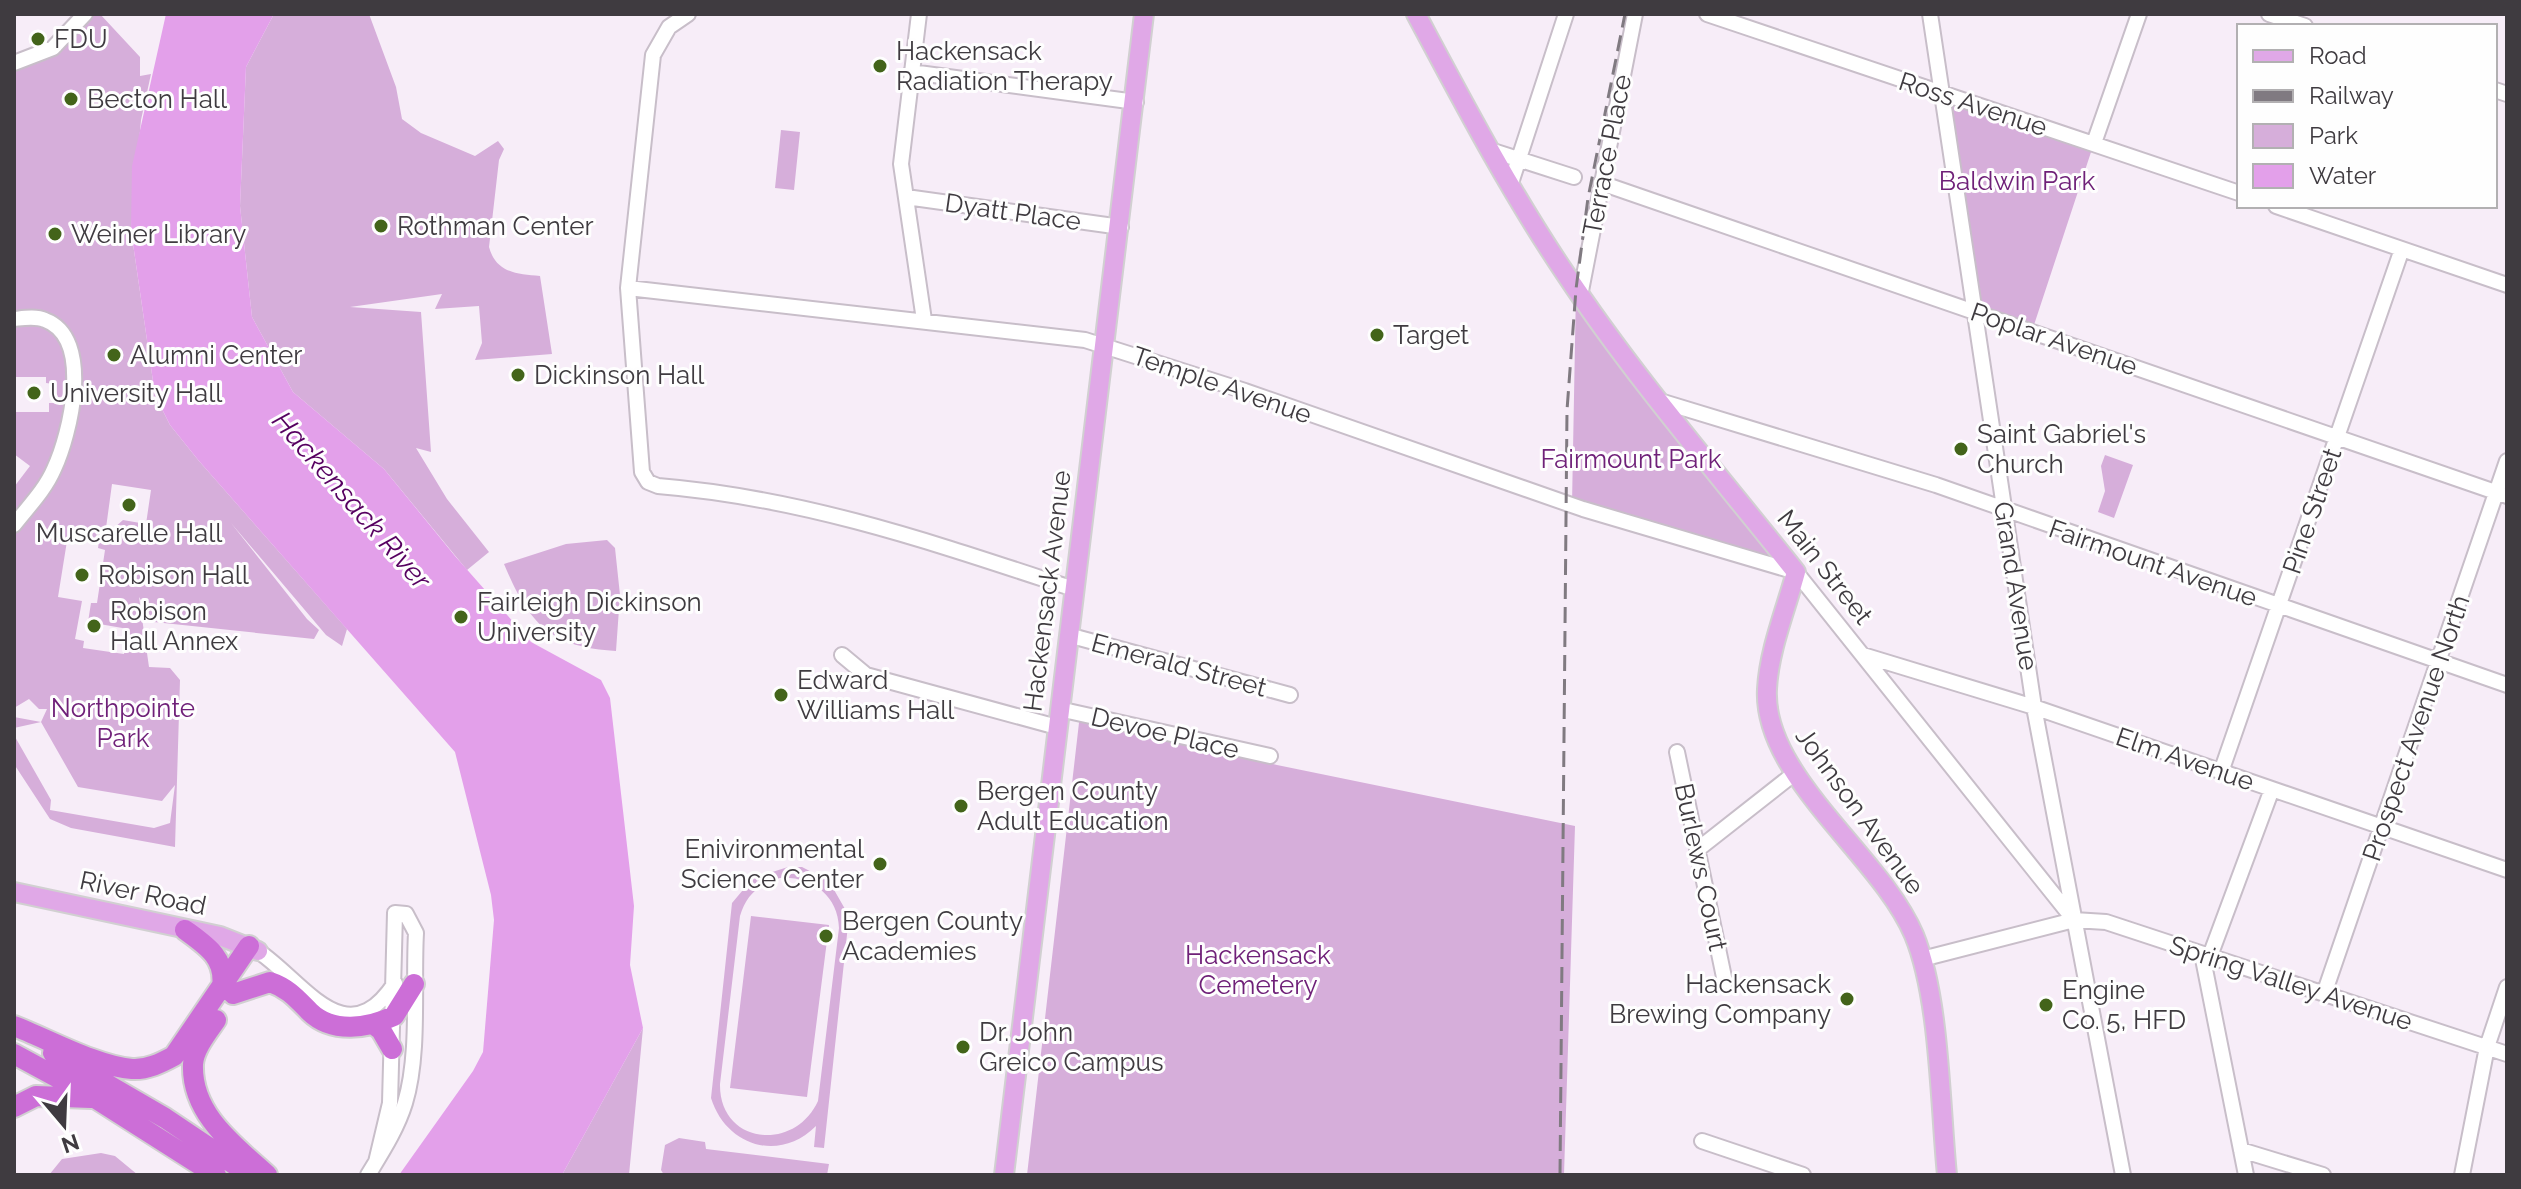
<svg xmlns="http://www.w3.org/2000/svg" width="2521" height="1189" viewBox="0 0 2521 1189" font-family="Raleway,sans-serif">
<rect width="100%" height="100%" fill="#f7edf8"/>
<path fill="#d6aeda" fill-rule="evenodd" d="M 85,14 L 100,14 L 140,57 L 140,76 L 151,74 L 141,120 L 131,230 L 155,395 L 170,425 L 199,461 L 347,629 L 342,646 L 326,635 L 231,523 L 307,619 L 319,630 L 314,639 L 154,622 L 139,597 L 149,667 L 170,668 L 180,680 L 175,847 L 71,828 L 50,819 L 14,764 L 14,735 L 51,800 L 50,810 L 154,828 L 170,823 L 175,785 L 162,801 L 78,787 L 41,722 L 14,728 L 14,717 L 41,722 L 47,709 L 39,709 L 29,699 L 14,708 L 14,487 L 30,466 L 14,454 L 14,412 L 49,412 L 49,403 L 54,403 L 54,384 L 46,383 L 46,377 L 14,377 L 14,63 L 39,56 ZM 112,484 L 151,490 L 146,524 L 123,520 L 113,529 L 106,528 ZM 84,539 L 99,541 L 98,548 L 105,550 L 97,603 L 91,603 L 88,622 L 128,629 L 124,654 L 83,648 L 84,641 L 75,639 L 82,601 L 58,597 L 67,541 L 83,543 Z
M 274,14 L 369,14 L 396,87 L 402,119 L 421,133 L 475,156 L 498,141 L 504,149 L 499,160 L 489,247 C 496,273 517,274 540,276 L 552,354 L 475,360 L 482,343 L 479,306 L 435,309 L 442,294 L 350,307 L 421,312 L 431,452 L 416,448 L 447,499 L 489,552 L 467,570 L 384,469 L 293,392 L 252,317 L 240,206 L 246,67 Z
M 1942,94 L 2095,140 L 2032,331 L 1974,311 Z
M 781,130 L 800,132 L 794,190 L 775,188 Z
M 1576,289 L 1796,572 L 1572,504 Z
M 2105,455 L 2133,465 L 2114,518 L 2098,512 L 2105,491 L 2101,466 Z
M 607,540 L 615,548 L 620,595 L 616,651 C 549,647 529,623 504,564 L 566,544 Z
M 1080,714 L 1277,765 L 1575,826 L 1564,1175 L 1027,1175 Z
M 788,867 L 802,867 L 829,881 L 849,916 L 824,1148 L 814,1147 L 816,1126 C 779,1163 726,1146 711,1098 L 732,903 L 753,878 ZM 780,878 C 811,876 838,895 839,928 L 818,1101 C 794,1153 719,1144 720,1084 L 740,916 C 746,895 759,884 780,878 Z
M 751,916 L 829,925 L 807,1097 L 730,1088 Z
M 643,1028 L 629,1175 L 562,1175 Z
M 679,1138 L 705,1142 L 706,1149 L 829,1164 L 827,1175 L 664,1175 L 661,1170 L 665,1145 Z
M 101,1153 L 115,1156 L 138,1175 L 49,1175 L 62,1159 Z"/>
<path fill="#e3a0ea" d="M 166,14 L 274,14 L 246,67 L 240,206 L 252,317 L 293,392 L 384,469 L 455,556 L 531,642 L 601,680 L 610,698 L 634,906 L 630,965 L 643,1028 L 562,1175 L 399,1175 L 473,1071 L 483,1052 L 494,920 L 491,895 L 455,752 L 199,461 L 170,425 L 155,395 L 131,230 L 132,166 Z"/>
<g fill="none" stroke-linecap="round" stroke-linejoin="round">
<g stroke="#c8bec9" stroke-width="18">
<path id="minor" d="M 688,14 L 669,27 L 653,55 L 628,288 L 642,472 L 648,482 L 658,486 C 805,498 934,543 1074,589
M 919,14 L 901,164 L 924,320
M 1707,14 L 2239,193
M 1930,14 L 2034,707 L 2123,1175
M 2269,14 L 2305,26
M 14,63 L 53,48 L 85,14
M 911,72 L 1136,102
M 2495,90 L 2507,94
M 2094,143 L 2139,14
M 1490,150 L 1574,177
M 1601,183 L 2507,496
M 1510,186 L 1566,14
M 906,197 L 1121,227
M 2276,206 L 2507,285
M 628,288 L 1085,340 L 1245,391 L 1583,509 L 1796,572 L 2074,920
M 1580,296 L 1635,14
M 14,319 C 24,318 36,316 45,320 C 94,338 70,435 54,469 C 45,490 28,507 14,525
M 1660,401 L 1936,485 L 2507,685
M 1068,635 L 1290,695
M 842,655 L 866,675 L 1057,727
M 1863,655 L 2034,707 L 2507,870
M 1059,709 L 1270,756
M 1677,752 L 1725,982
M 2221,772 L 2402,249
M 1697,850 L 1795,773
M 258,951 C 305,983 346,1057 395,983
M 2202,954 L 2246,1175
M 2210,956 L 2272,789
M 1922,959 L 2074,920 L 2106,922 L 2507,1054
M 2324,994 L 2507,461
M 1702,1141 L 1803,1175
M 2241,1150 L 2323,1175
M 368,1175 C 382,1152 397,1129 405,1103 C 420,1054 413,984 416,933 L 406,914 L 395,913 L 390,1103 L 376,1162
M 2462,1175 L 2487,1047 L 2507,987"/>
</g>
<g stroke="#d1d0d1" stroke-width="22">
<path id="major" d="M 1416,14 C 1463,102 1509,190 1565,273 C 1634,377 1718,474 1796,572 C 1786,609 1769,650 1767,689 C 1762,776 1881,856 1914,935 C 1940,998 1940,1105 1947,1175
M 14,892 L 220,936 L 258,951
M 1004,1175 L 1144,14"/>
</g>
<g stroke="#d1d0d1" stroke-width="24">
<path id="highway" d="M 185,930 C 207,946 226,958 222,987
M 233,994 L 270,982 C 288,988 297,999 310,1012 C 333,1034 368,1028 394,1016 L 414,984
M 216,1020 C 207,1033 194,1049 193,1064 C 191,1114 234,1145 267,1175
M 373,1024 L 381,1030 L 392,1049
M 14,1026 C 48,1039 96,1066 132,1069 C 147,1070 161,1063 174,1056 L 249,946
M 53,1053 L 165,1118 L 250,1175
M 14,1054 L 95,1098 L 216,1175
M 14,1107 L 36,1096 L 91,1098"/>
</g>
<use href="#minor" stroke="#fff" stroke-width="14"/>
<use href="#major" stroke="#e0a8e7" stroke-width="18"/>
<use href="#highway" stroke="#cc6ed7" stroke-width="20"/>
<path stroke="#807a81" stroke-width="3" stroke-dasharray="16 8" stroke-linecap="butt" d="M 1560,1175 L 1567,410 L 1576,289 L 1588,198 L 1625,14"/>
</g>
<g fill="#43641a" stroke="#fefefe" stroke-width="3">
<circle cx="38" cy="39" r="8"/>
<circle cx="880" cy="66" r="8"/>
<circle cx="71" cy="99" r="8"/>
<circle cx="381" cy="226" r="8"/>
<circle cx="55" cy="234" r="8"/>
<circle cx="1377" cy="335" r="8"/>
<circle cx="114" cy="355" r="8"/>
<circle cx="518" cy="375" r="8"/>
<circle cx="34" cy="393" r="8"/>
<circle cx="1961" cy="449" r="8"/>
<circle cx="129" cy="505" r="8"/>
<circle cx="82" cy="575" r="8"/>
<circle cx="461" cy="617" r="8"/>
<circle cx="94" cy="626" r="8"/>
<circle cx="781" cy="695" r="8"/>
<circle cx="961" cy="806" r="8"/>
<circle cx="880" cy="864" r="8"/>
<circle cx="826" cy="936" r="8"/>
<circle cx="1847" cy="999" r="8"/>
<circle cx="2046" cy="1005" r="8"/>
<circle cx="963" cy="1047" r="8"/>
</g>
<g text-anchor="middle" stroke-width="6" stroke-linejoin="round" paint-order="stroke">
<g font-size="26" fill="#3f3b40" stroke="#fefefe" text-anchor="start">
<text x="54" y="48">FDU</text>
<text x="896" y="60">Hackensack<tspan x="896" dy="30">Radiation Therapy</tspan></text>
<text x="87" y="108">Becton Hall</text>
<text x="397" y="235">Rothman Center</text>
<text x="71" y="243">Weiner Library</text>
<text x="1393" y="344">Target</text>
<text x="130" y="364">Alumni Center</text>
<text x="534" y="384">Dickinson Hall</text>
<text x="50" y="402">University Hall</text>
<text x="1977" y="443">Saint Gabriel's<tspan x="1977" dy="30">Church</tspan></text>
<text x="129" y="542" text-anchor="middle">Muscarelle Hall</text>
<text x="98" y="584">Robison Hall</text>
<text x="477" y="611">Fairleigh Dickinson<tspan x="477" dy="30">University</tspan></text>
<text x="110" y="620">Robison<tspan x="110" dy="30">Hall Annex</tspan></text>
<text x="797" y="689">Edward<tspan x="797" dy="30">Williams Hall</tspan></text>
<text x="977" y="800">Bergen County<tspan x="977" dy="30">Adult Education</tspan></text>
<text x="864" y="858" text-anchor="end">Enivironmental<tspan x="864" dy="30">Science Center</tspan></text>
<text x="842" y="930">Bergen County<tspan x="842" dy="30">Academies</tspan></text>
<text x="1831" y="993" text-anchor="end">Hackensack<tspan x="1831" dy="30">Brewing Company</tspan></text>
<text x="2062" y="999">Engine<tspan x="2062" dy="30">Co. 5, HFD</tspan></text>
<text x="979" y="1041">Dr. John<tspan x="979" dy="30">Greico Campus</tspan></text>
</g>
<g font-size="26" fill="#3f3b40" stroke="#fefefe">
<text transform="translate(1973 104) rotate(18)" y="9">Ross Avenue</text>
<text transform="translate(1607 155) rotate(-79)" y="9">Terrace Place</text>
<text transform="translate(1013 212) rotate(8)" y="9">Dyatt Place</text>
<text transform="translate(2054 339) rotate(19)" y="9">Poplar Avenue</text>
<text transform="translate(1222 385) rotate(19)" y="9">Temple Avenue</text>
<text transform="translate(2312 511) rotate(-71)" y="9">Pine Street</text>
<text transform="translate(2153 563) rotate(19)" y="9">Fairmount Avenue</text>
<text transform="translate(1825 567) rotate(52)" y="9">Main Street</text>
<text transform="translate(2016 586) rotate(81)" y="9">Grand Avenue</text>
<text transform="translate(1047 591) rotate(-83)" y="9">Hackensack Avenue</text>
<text transform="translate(1179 665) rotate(15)" y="9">Emerald Street</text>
<text transform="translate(2416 728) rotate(-71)" y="9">Prospect Avenue North</text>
<text transform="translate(1165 733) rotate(13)" y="9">Devoe Place</text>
<text transform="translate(2185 759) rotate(19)" y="9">Elm Avenue</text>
<text transform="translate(1860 811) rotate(54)" y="9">Johnson Avenue</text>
<text transform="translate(1701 867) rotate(78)" y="9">Burlews Court</text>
<text transform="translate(143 893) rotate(12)" y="9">River Road</text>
<text transform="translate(2291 983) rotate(18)" y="9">Spring Valley Avenue</text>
</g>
<g font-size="26" fill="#6f2078" stroke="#fefefe">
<text x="2017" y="190">Baldwin Park</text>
<text x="1631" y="468">Fairmount Park</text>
<text x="123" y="717">Northpointe<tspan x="123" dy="30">Park</tspan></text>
<text x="1258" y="964">Hackensack<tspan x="1258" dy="30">Cemetery</tspan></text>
</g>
<g font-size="28" font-style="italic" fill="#560060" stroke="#fefefe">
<text transform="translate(352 500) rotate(49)" y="10">Hackensack River</text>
</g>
</g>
<rect width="2521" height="1189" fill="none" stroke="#3f3b40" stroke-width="32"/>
<rect x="2237" y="24" width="260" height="184" fill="#fefefe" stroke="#b2b0b2" stroke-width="2"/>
<rect x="2253" y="50" width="40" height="12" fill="#e0a8e7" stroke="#b2b0b2" stroke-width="2"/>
<text x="2309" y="64" font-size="24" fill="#3f3b40">Road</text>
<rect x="2253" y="90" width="40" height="12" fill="#807a81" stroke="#b2b0b2" stroke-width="2"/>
<text x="2309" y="104" font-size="24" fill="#3f3b40">Railway</text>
<rect x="2253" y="124" width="40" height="24" fill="#d6aeda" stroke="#b2b0b2" stroke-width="2"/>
<text x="2309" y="144" font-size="24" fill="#3f3b40">Park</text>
<rect x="2253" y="164" width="40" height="24" fill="#e3a0ea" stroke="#b2b0b2" stroke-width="2"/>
<text x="2309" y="184" font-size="24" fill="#3f3b40">Water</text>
<g transform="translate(64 1125) rotate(161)" stroke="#fefefe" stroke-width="6" paint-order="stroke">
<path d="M0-6L14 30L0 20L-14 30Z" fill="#3f3b40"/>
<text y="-12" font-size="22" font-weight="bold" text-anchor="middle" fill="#3f3b40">N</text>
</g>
</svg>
